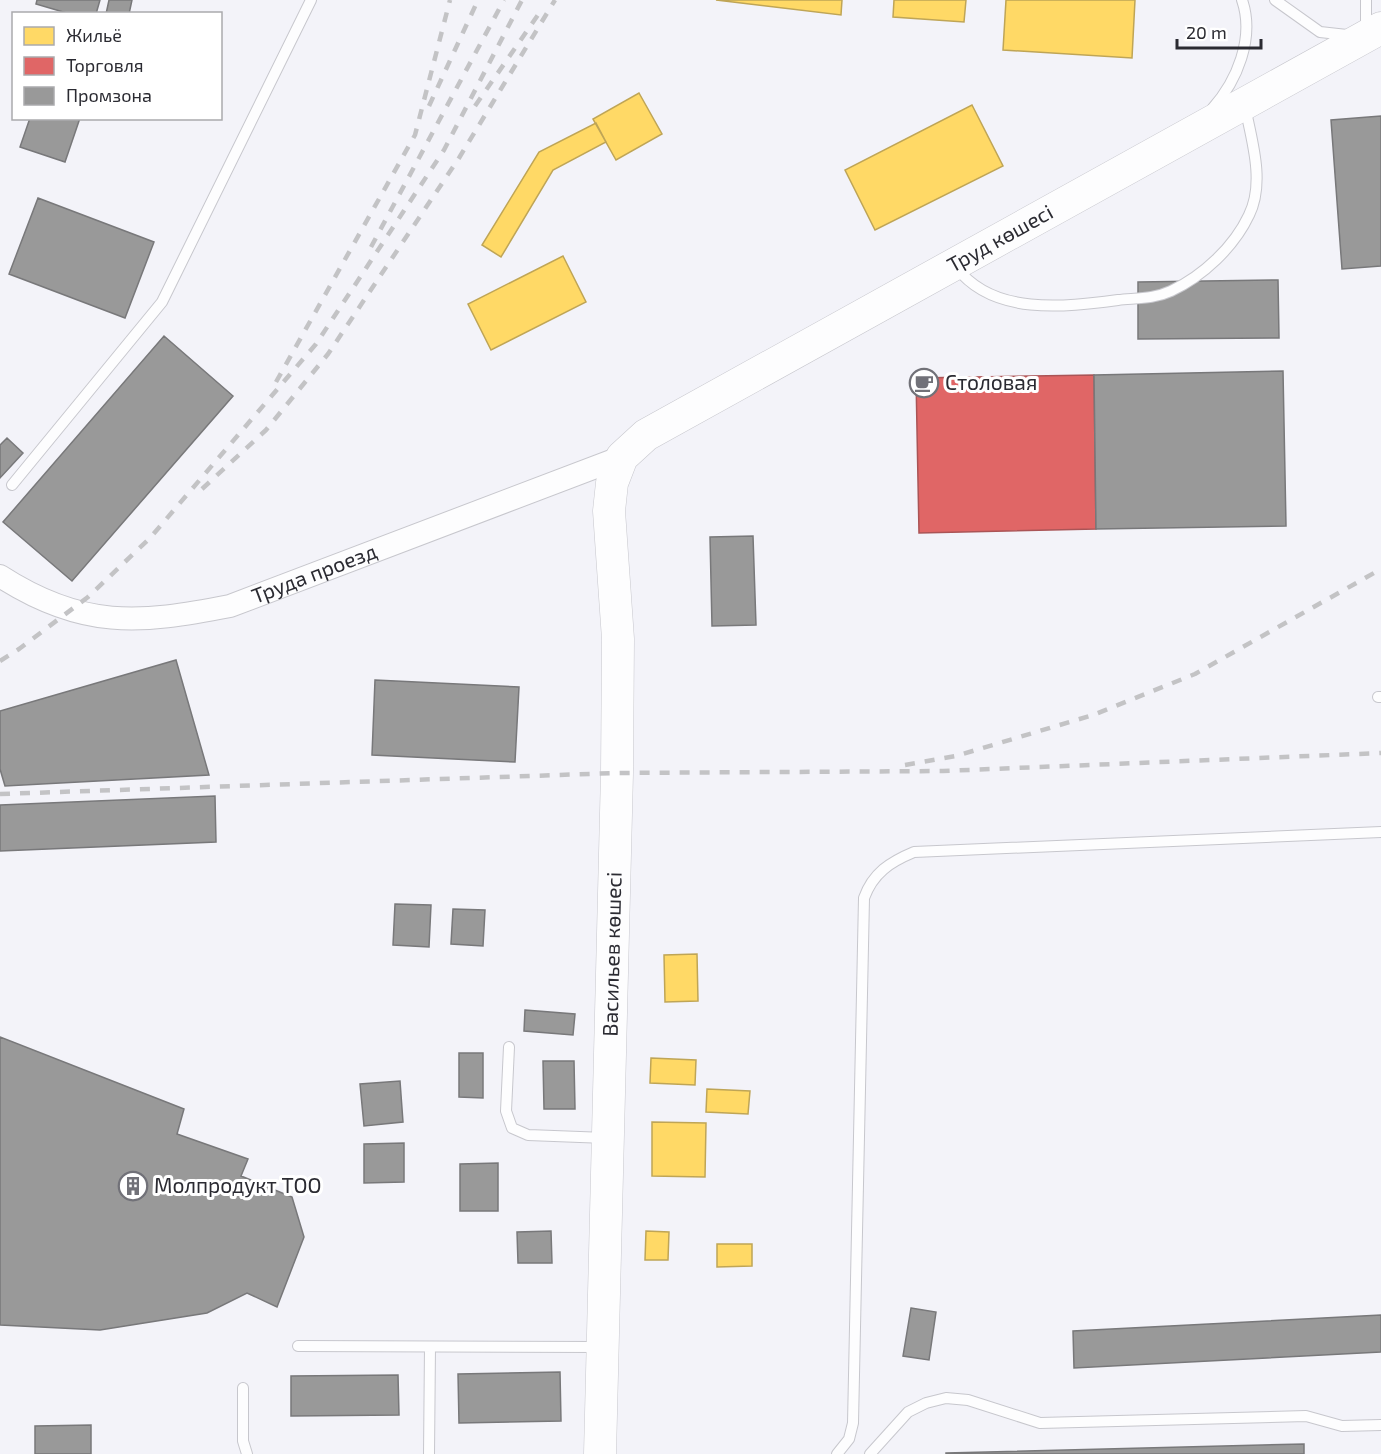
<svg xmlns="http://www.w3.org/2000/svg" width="1381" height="1454" viewBox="0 0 1381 1454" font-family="'Exo 2',sans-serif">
<rect width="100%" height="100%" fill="#f3f3f9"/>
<path fill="#ffd966" stroke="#bfa556" stroke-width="1.5" d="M 716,0 L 842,0 L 841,15 Z
M 894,0 L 966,0 L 964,22 L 893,17 Z
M 1006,0 L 1135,0 L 1132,58 L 1003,50 Z
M 639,93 L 662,134 L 616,160 L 593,119 Z
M 972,105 L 1003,166 L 875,230 L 845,170 Z
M 596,123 L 606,142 L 553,170 L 501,257 L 482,245 L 539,152 Z
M 563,256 L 586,302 L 491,350 L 468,304 Z
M 697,954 L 698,1001 L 665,1002 L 664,955 Z
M 651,1058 L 696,1060 L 695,1085 L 650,1083 Z
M 707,1089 L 750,1091 L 748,1114 L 706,1112 Z
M 652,1122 L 706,1123 L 705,1177 L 652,1176 Z
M 646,1231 L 669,1232 L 668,1260 L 645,1260 Z
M 717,1244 L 752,1244 L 752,1266 L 717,1267 Z"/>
<path fill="#e06666" stroke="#aa5456" stroke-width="1.5" d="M 1094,375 L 1096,529 L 919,533 L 916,378 Z"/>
<path fill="#999" stroke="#78787a" stroke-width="1.5" d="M 37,0 L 100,0 L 96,14 L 70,14 L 36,4 Z
M 109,0 L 132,0 L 129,14 L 106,14 Z
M 1381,116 L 1381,266 L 1342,269 L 1331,120 Z
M 30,118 L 80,118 L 65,162 L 20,147 Z
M 38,198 L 154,242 L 125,318 L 9,274 Z
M 1278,280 L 1279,338 L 1138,339 L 1138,282 Z
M 164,336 L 233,396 L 72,581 L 3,522 Z
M 1283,371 L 1286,526 L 1096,529 L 1094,375 Z
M 7,438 L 23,453 L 0,478 L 0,445 Z
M 753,536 L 756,625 L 712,626 L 710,537 Z
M 176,660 L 209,775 L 5,786 L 0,769 L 0,711 Z
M 375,680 L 519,687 L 515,762 L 372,755 Z
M 215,796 L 216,842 L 0,851 L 0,805 Z
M 395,904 L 431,905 L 429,947 L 393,945 Z
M 453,909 L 485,910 L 483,946 L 451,944 Z
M 525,1010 L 575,1014 L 573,1035 L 524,1031 Z
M 0,1037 L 184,1109 L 177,1134 L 248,1159 L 241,1176 L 292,1197 L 304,1237 L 277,1307 L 247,1293 L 207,1313 L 100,1330 L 0,1325 Z
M 459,1053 L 483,1053 L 483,1098 L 459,1097 Z
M 543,1061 L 574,1061 L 575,1109 L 544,1109 Z
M 400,1081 L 403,1122 L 364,1126 L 360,1084 Z
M 404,1143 L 404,1182 L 364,1183 L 364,1144 Z
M 498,1163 L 498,1211 L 460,1211 L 460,1164 Z
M 551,1231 L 552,1263 L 518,1263 L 517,1232 Z
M 911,1308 L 936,1312 L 929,1360 L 903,1356 Z
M 1381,1315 L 1381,1352 L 1074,1368 L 1073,1331 Z
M 560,1372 L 561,1421 L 459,1423 L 458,1374 Z
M 398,1375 L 399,1415 L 291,1416 L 291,1376 Z
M 91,1425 L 91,1454 L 35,1454 L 35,1426 Z
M 1304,1444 L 1304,1454 L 946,1454 L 946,1453 Z"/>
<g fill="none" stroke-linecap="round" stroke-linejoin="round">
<g stroke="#c7c7cd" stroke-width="12">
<path id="lane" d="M 1275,0 L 1320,32 L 1347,35
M 1366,33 L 1366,0
M 1212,109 C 1237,81 1255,38 1242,0
M 956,267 C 993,316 1064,307 1118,300 C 1136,298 1154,299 1171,291 C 1203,276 1234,247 1249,215 C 1265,183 1252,141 1245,107
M 12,485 L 162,302 L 311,0
M 1378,697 L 1381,697
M 509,1047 L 506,1111 L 512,1128 L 528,1135 L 606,1138
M 298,1346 L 600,1347
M 243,1388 L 243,1441 L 247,1454
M 429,1454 L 430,1347
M 837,1454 L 849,1439 L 853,1423 L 864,898 C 873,873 890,862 914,852 L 1381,832
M 870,1454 L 908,1412 L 926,1403 L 946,1398 L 968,1400 L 1040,1423 L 1306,1416 L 1342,1426 L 1381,1425"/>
</g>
<g stroke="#c7c7cd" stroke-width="24">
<g id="street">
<path id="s1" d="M 0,576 C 82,629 139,624 230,606 L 622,457"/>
</g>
</g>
<g stroke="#c7c7cd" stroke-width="33">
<g id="secondary">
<path id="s2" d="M 600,1454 L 617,773 L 618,639 L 609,511 L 612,483 L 622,457 L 646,435 L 1381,28"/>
</g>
</g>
<use href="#lane" stroke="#fdfdfe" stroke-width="10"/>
<use href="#street" stroke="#fdfdfe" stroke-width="22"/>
<use href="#secondary" stroke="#fdfdfe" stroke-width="32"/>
<path stroke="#c3c3c5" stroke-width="4.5" stroke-dasharray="10 10" stroke-linecap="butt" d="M 429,106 L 478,0
M 475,106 L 540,12
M 371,247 L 504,0
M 276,382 L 415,135 L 450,0
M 202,489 L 266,430 L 328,354 L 459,158 L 555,0
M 0,661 L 19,649 L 88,597 L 150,538 L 316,344 L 444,150 L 522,0
M 905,765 L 956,756 L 1093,715 L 1195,674 L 1381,569
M 0,794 L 617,773 L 943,771 L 1381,753"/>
</g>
<defs>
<g id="cafe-ring" transform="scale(1.5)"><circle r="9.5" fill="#fff" stroke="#717178" stroke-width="1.5"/><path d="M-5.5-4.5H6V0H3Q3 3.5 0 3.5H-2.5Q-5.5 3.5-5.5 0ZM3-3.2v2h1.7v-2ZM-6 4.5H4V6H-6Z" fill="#717178"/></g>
<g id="building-ring" transform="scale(1.5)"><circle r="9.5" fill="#fff" stroke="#717178" stroke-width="1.5"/><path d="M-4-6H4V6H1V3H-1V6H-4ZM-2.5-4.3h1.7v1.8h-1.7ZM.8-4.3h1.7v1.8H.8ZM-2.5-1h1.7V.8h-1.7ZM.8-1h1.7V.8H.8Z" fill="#717178"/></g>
</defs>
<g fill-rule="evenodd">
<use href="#cafe-ring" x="924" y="383"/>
<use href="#building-ring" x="133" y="1186"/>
</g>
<g text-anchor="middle" stroke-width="6" stroke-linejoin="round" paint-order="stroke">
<g font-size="21" fill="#2b2b32" stroke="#fff">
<text dy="7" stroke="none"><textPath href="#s2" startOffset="1437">Труд көшесі</textPath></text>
<text dy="7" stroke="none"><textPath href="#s1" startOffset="330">Труда проезд</textPath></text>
<text dy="7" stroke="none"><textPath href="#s2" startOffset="500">Васильев көшесі</textPath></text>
</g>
<g font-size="21" fill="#2b2b32" stroke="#fff" text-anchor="start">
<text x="945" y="390">Столовая</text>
<text x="154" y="1193">Молпродукт ТОО</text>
</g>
</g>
<rect x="12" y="12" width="210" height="108" fill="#ffffff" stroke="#aaaaad" stroke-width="1.5"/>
<rect x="24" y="27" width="30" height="18" fill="#ffd966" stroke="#aaaaad" stroke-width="1.5"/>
<text x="66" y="42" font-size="18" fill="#2b2b32">Жильё</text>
<rect x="24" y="57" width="30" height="18" fill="#e06666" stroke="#aaaaad" stroke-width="1.5"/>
<text x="66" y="72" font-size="18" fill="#2b2b32">Торговля</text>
<rect x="24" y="87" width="30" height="18" fill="#999999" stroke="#aaaaad" stroke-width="1.5"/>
<text x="66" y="102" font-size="18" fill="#2b2b32">Промзона</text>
<path d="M1177 39v9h84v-9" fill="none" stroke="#2b2b32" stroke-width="3"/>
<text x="1186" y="39" font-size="18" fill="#2b2b32" stroke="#ffffff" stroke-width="4.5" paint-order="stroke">20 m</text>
</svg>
